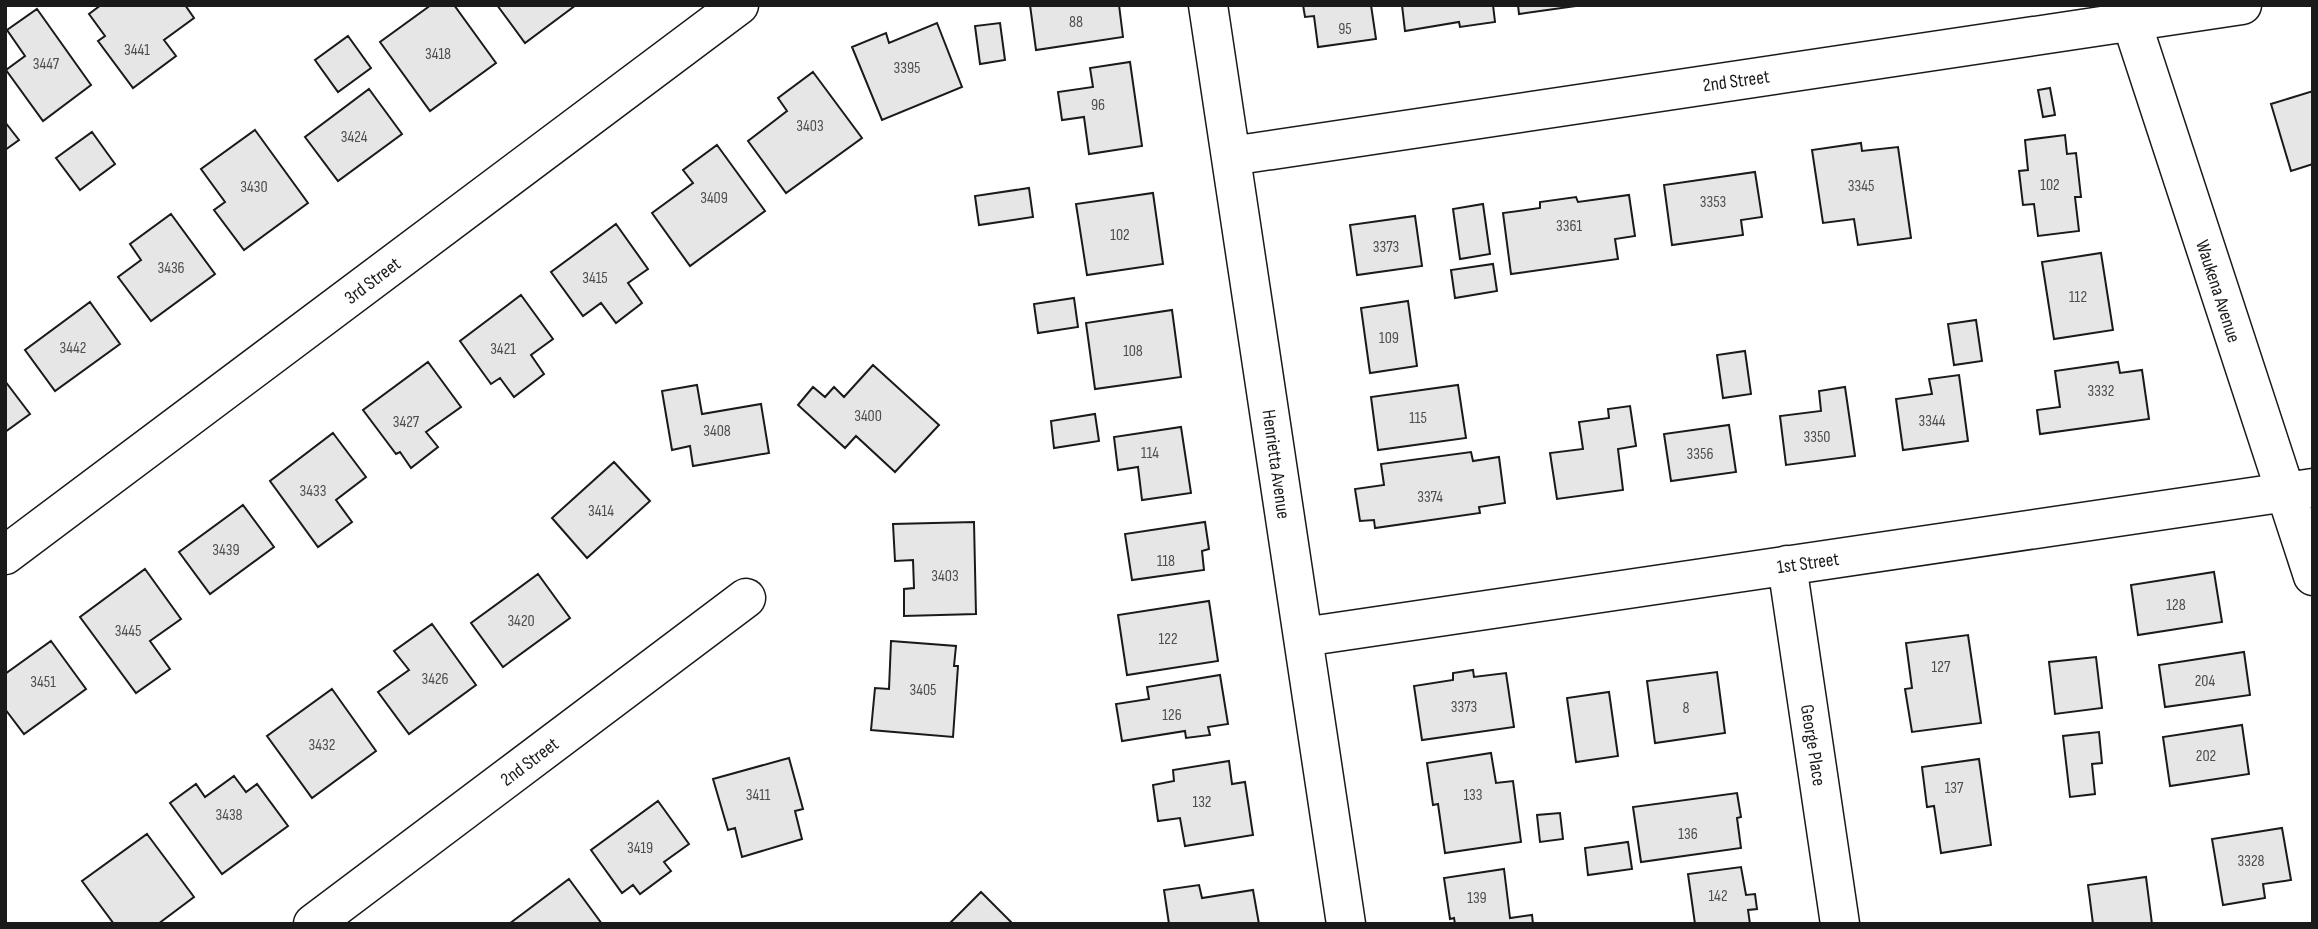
<svg xmlns="http://www.w3.org/2000/svg" width="2318" height="929" viewBox="0 0 2318 929" font-family="'Sofia Sans Condensed',sans-serif">
<rect width="100%" height="100%" fill="#fff"/>
<path fill="#e6e6e6" stroke="#1a1a1a" stroke-width="2" d="M 101,5 L 185,5 L 194,18 L 164,40 L 176,56 L 133,88 L 98,41 L 105,36 L 89,14 Z
M 431,5 L 454,5 L 496,63 L 430,111 L 380,42 Z
M 497,5 L 576,5 L 525,43 Z
M 1030,5 L 1119,5 L 1123,37 L 1036,50 Z
M 1303,5 L 1371,5 L 1376,39 L 1318,47 L 1314,16 L 1305,17 Z
M 1402,5 L 1493,5 L 1495,22 L 1460,27 L 1459,22 L 1405,31 Z
M 1518,5 L 1583,5 L 1519,14 Z
M 37,9 L 91,85 L 43,121 L 6,70 L 25,56 L 7,30 Z
M 937,23 L 962,87 L 882,120 L 852,47 L 886,33 L 889,43 Z
M 1000,23 L 1005,60 L 980,64 L 975,26 Z
M 348,36 L 371,68 L 338,92 L 315,60 Z
M 1130,62 L 1142,146 L 1089,154 L 1084,117 L 1062,120 L 1058,92 L 1093,87 L 1090,68 Z
M 813,72 L 862,138 L 786,193 L 748,141 L 787,111 L 778,98 Z
M 2050,88 L 2055,115 L 2043,117 L 2038,90 Z
M 369,89 L 402,134 L 338,181 L 305,137 Z
M 2313,91 L 2313,164 L 2291,171 L 2271,104 Z
M 5,122 L 19,140 L 5,150 Z
M 255,130 L 308,203 L 244,250 L 214,210 L 225,202 L 201,169 Z
M 92,132 L 115,164 L 80,190 L 56,158 Z
M 2065,135 L 2067,154 L 2076,153 L 2081,197 L 2075,197 L 2079,231 L 2038,236 L 2034,204 L 2023,205 L 2019,171 L 2028,170 L 2025,140 Z
M 1861,143 L 1862,151 L 1898,147 L 1911,238 L 1858,245 L 1854,219 L 1823,223 L 1812,150 Z
M 717,145 L 765,211 L 690,266 L 652,213 L 693,183 L 683,170 Z
M 1755,172 L 1762,217 L 1741,220 L 1743,235 L 1672,245 L 1664,185 Z
M 1029,188 L 1033,217 L 979,225 L 975,196 Z
M 1153,193 L 1163,264 L 1087,275 L 1076,204 Z
M 1629,195 L 1635,236 L 1615,239 L 1618,259 L 1511,274 L 1503,213 L 1540,208 L 1540,202 L 1576,197 L 1578,202 Z
M 1483,204 L 1490,254 L 1460,259 L 1453,209 Z
M 171,214 L 215,274 L 151,321 L 118,277 L 141,260 L 130,244 Z
M 1415,216 L 1422,266 L 1357,275 L 1350,225 Z
M 616,224 L 648,269 L 628,283 L 642,303 L 616,323 L 601,303 L 583,316 L 551,272 Z
M 2101,253 L 2113,330 L 2054,339 L 2042,262 Z
M 1493,264 L 1497,291 L 1455,298 L 1451,270 Z
M 521,295 L 553,339 L 531,355 L 544,374 L 514,397 L 500,378 L 491,384 L 460,341 Z
M 1074,298 L 1078,327 L 1038,333 L 1034,304 Z
M 1408,301 L 1417,366 L 1370,373 L 1361,308 Z
M 90,302 L 120,344 L 55,391 L 25,350 Z
M 1172,310 L 1181,377 L 1095,389 L 1086,323 Z
M 1976,320 L 1982,361 L 1954,365 L 1948,324 Z
M 1745,351 L 1751,394 L 1723,398 L 1717,355 Z
M 428,362 L 461,407 L 426,432 L 438,447 L 411,468 L 400,452 L 396,454 L 363,410 Z
M 2118,362 L 2120,373 L 2142,370 L 2149,419 L 2040,434 L 2037,410 L 2060,407 L 2055,371 Z
M 873,365 L 939,425 L 895,472 L 856,436 L 845,448 L 798,405 L 813,387 L 825,397 L 834,387 L 844,397 Z
M 1959,375 L 1968,441 L 1903,450 L 1896,399 L 1932,394 L 1929,379 Z
M 5,381 L 30,414 L 5,432 Z
M 697,385 L 702,414 L 761,404 L 769,453 L 693,466 L 690,446 L 672,450 L 662,391 Z
M 1458,385 L 1466,438 L 1378,450 L 1371,397 Z
M 1845,387 L 1855,456 L 1786,465 L 1780,416 L 1821,411 L 1819,391 Z
M 1630,406 L 1636,446 L 1618,449 L 1623,490 L 1557,499 L 1550,453 L 1583,449 L 1579,422 L 1609,418 L 1608,409 Z
M 1095,414 L 1099,441 L 1054,448 L 1051,421 Z
M 1729,425 L 1736,472 L 1671,481 L 1664,434 Z
M 1181,427 L 1191,493 L 1142,500 L 1138,467 L 1118,470 L 1114,437 Z
M 333,433 L 366,477 L 336,500 L 352,522 L 318,547 L 270,481 Z
M 1471,452 L 1473,461 L 1499,457 L 1505,503 L 1479,507 L 1480,513 L 1375,528 L 1374,520 L 1360,521 L 1355,489 L 1384,485 L 1381,464 Z
M 614,462 L 650,501 L 587,558 L 552,518 Z
M 243,505 L 274,547 L 210,594 L 179,552 Z
M 974,522 L 976,614 L 904,616 L 904,589 L 914,588 L 913,560 L 895,561 L 893,524 Z
M 1205,522 L 1209,549 L 1202,551 L 1204,570 L 1132,580 L 1125,534 Z
M 145,569 L 181,619 L 150,641 L 170,669 L 136,693 L 80,617 Z
M 2214,572 L 2222,622 L 2138,635 L 2131,585 Z
M 538,574 L 570,618 L 503,667 L 471,623 Z
M 1209,601 L 1218,661 L 1127,675 L 1118,615 Z
M 432,624 L 476,685 L 409,734 L 378,692 L 409,670 L 394,651 Z
M 1968,635 L 1981,723 L 1912,732 L 1905,689 L 1912,688 L 1906,643 Z
M 51,641 L 86,689 L 24,734 L 5,709 L 5,674 Z
M 891,641 L 956,646 L 954,666 L 958,666 L 953,737 L 871,730 L 875,688 L 889,689 Z
M 2244,652 L 2250,695 L 2165,707 L 2159,665 Z
M 2096,657 L 2102,708 L 2055,714 L 2049,662 Z
M 1473,670 L 1474,677 L 1506,673 L 1514,727 L 1422,740 L 1414,686 L 1453,680 L 1453,673 Z
M 1717,672 L 1725,733 L 1655,743 L 1647,681 Z
M 1220,675 L 1228,724 L 1208,727 L 1210,735 L 1186,738 L 1185,731 L 1122,741 L 1116,704 L 1149,699 L 1147,687 Z
M 332,689 L 376,751 L 312,798 L 267,736 Z
M 1609,692 L 1618,756 L 1576,762 L 1567,698 Z
M 2242,725 L 2249,774 L 2170,786 L 2163,737 Z
M 2099,732 L 2102,763 L 2092,764 L 2095,794 L 2070,797 L 2063,736 Z
M 1491,753 L 1496,783 L 1513,781 L 1521,842 L 1445,853 L 1438,804 L 1433,805 L 1427,763 Z
M 789,758 L 803,809 L 795,811 L 802,839 L 742,857 L 735,828 L 728,830 L 713,779 Z
M 1979,759 L 1991,845 L 1941,853 L 1934,806 L 1927,807 L 1922,767 Z
M 1229,761 L 1232,784 L 1245,782 L 1253,835 L 1185,846 L 1180,818 L 1158,821 L 1153,785 L 1174,781 L 1173,770 Z
M 234,776 L 246,792 L 257,784 L 288,826 L 222,874 L 170,803 L 196,784 L 205,797 Z
M 1737,793 L 1741,817 L 1737,818 L 1741,848 L 1641,862 L 1633,807 Z
M 658,801 L 689,844 L 664,862 L 671,871 L 640,894 L 633,885 L 622,893 L 591,850 Z
M 1560,813 L 1563,839 L 1540,842 L 1537,815 Z
M 2282,828 L 2291,880 L 2263,884 L 2265,898 L 2223,905 L 2212,839 Z
M 147,834 L 194,897 L 158,924 L 114,924 L 82,881 Z
M 1628,842 L 1632,869 L 1588,875 L 1585,848 Z
M 1741,867 L 1746,895 L 1755,894 L 1757,909 L 1748,910 L 1750,924 L 1695,924 L 1688,874 Z
M 1504,869 L 1510,918 L 1532,915 L 1533,924 L 1455,924 L 1454,918 L 1450,919 L 1444,878 Z
M 2146,877 L 2152,924 L 2093,924 L 2088,885 Z
M 569,879 L 602,924 L 509,924 Z
M 1199,885 L 1202,898 L 1253,890 L 1259,924 L 1169,924 L 1164,890 Z
M 981,892 L 1013,924 L 949,924 Z"/>
<g fill="none" stroke-linecap="round" stroke-linejoin="round">
<g stroke="#1a1a1a" stroke-width="41">
<path id="minor" d="M 1208,5 L 1346,924
M 2126,5 L 2313,576
M 1231,156 L 2242,5
M 5,555 L 739,5
M 1787,565 L 1840,924
M 1303,637 L 2313,488
M 313,924 L 746,598"/>
</g>
<use href="#minor" stroke="#fff" stroke-width="38"/>
</g>
<g text-anchor="middle" stroke-width="5" stroke-linejoin="round" paint-order="stroke">
<g font-size="16" fill="#4d4d4d">
<text x="1076" y="27">88</text>
<text x="1345" y="34">95</text>
<text x="137" y="55">3441</text>
<text x="438" y="59">3418</text>
<text x="46" y="69">3447</text>
<text x="907" y="73">3395</text>
<text x="1098" y="110">96</text>
<text x="810" y="131">3403</text>
<text x="354" y="142">3424</text>
<text x="2050" y="190">102</text>
<text x="1861" y="191">3345</text>
<text x="254" y="192">3430</text>
<text x="714" y="203">3409</text>
<text x="1713" y="207">3353</text>
<text x="1569" y="231">3361</text>
<text x="1120" y="240">102</text>
<text x="1386" y="252">3373</text>
<text x="171" y="273">3436</text>
<text x="595" y="283">3415</text>
<text x="2078" y="302">112</text>
<text x="1389" y="343">109</text>
<text x="73" y="353">3442</text>
<text x="503" y="354">3421</text>
<text x="1133" y="356">108</text>
<text x="2101" y="396">3332</text>
<text x="868" y="421">3400</text>
<text x="1418" y="423">115</text>
<text x="1932" y="426">3344</text>
<text x="406" y="427">3427</text>
<text x="717" y="436">3408</text>
<text x="1817" y="442">3350</text>
<text x="1150" y="458">114</text>
<text x="1700" y="459">3356</text>
<text x="313" y="496">3433</text>
<text x="1430" y="502">3374</text>
<text x="601" y="516">3414</text>
<text x="226" y="555">3439</text>
<text x="1166" y="566">118</text>
<text x="945" y="581">3403</text>
<text x="2176" y="610">128</text>
<text x="521" y="626">3420</text>
<text x="128" y="636">3445</text>
<text x="1168" y="644">122</text>
<text x="1941" y="672">127</text>
<text x="435" y="684">3426</text>
<text x="2205" y="686">204</text>
<text x="43" y="687">3451</text>
<text x="923" y="695">3405</text>
<text x="1464" y="712">3373</text>
<text x="1686" y="713">8</text>
<text x="1172" y="720">126</text>
<text x="322" y="750">3432</text>
<text x="2206" y="761">202</text>
<text x="1954" y="793">137</text>
<text x="758" y="800">3411</text>
<text x="1473" y="800">133</text>
<text x="1202" y="807">132</text>
<text x="229" y="820">3438</text>
<text x="1688" y="839">136</text>
<text x="640" y="853">3419</text>
<text x="2251" y="866">3328</text>
<text x="1718" y="901">142</text>
<text x="1477" y="903">139</text>
</g>
<g font-size="19" fill="#1a1a1a" stroke="#fff">
<text transform="translate(1736 80) rotate(-8)" y="7">2nd Street</text>
<text transform="translate(372 280) rotate(-37)" y="7">3rd Street</text>
<text transform="translate(2219 291) rotate(72)" y="7">Waukena Avenue</text>
<text transform="translate(1277 464) rotate(82)" y="7">Henrietta Avenue</text>
<text transform="translate(1808 562) rotate(-8)" y="7">1st Street</text>
<text transform="translate(1814 745) rotate(81)" y="7">George Place</text>
<text transform="translate(529 761) rotate(-37)" y="7">2nd Street</text>
</g>
</g>
<rect width="2318" height="929" fill="none" stroke="#1a1a1a" stroke-width="14"/>
</svg>
